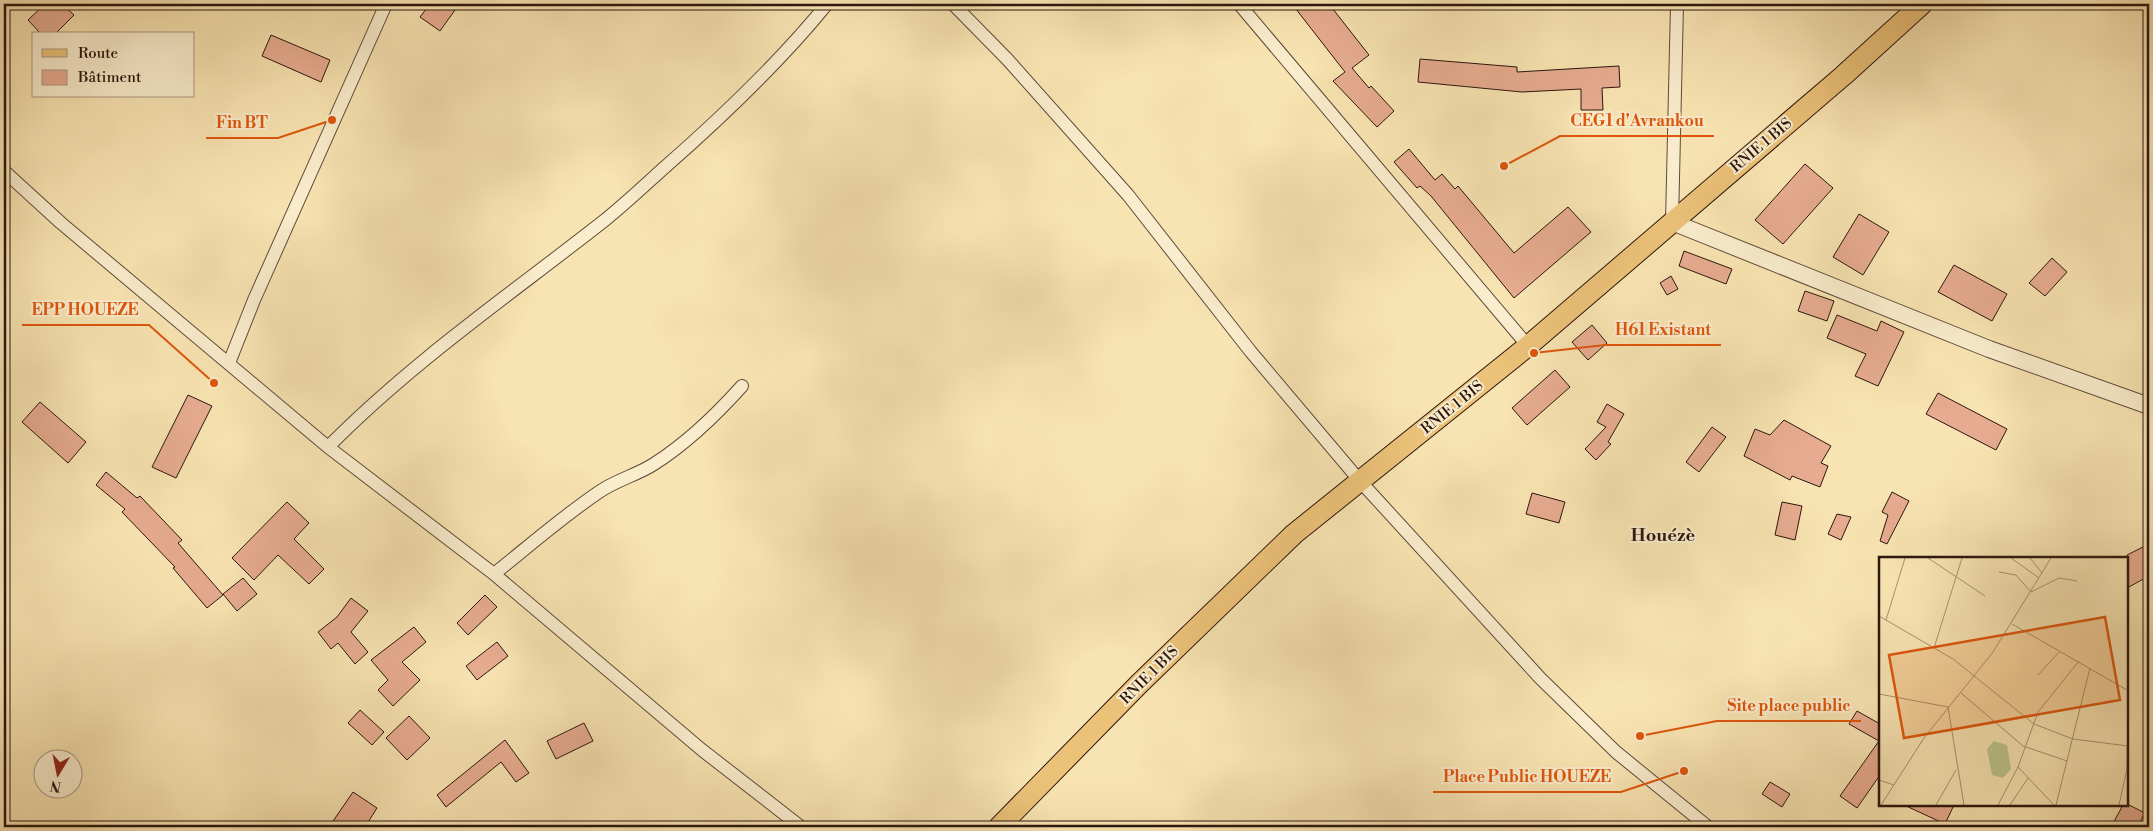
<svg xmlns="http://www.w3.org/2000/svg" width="2153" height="831" viewBox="0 0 2153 831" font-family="'Libre Bodoni',serif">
<rect width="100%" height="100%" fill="#f8e4b2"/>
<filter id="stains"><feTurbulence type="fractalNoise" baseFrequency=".004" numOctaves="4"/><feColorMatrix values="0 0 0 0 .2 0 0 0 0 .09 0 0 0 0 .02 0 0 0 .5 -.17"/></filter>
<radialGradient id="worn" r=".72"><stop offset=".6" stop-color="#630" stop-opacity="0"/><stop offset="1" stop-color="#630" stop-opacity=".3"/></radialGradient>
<path fill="#e7ac90" stroke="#2b160e" d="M 45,4 L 62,4 L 74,15 L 55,34 L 41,34 L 28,20 Z
M 430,4 L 445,4 L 455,10 L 440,31 L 420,17 Z
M 1292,4 L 1329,4 L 1369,55 L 1352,68 L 1369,88 L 1371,86 L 1394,111 L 1377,127 L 1333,81 L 1345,72 Z
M 271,35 L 330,60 L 321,82 L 262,56 Z
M 1420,59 L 1517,67 L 1517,72 L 1619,66 L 1620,87 L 1602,88 L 1603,110 L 1581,110 L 1581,89 L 1522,92 L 1418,82 Z
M 1409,149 L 1435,180 L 1442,174 L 1455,189 L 1458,186 L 1514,253 L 1568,207 L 1591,232 L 1514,298 L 1431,196 L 1420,186 L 1417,188 L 1394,162 Z
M 1805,164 L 1833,188 L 1783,244 L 1755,220 Z
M 1859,214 L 1889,232 L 1863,275 L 1833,257 Z
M 1684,251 L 1732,269 L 1726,284 L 1679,266 Z
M 2052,258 L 2067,272 L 2045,296 L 2029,283 Z
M 1954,265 L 2007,294 L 1992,321 L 1938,292 Z
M 1671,276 L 1678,289 L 1667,295 L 1660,283 Z
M 1805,291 L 1834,301 L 1827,321 L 1798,311 Z
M 1837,315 L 1877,331 L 1881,321 L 1904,332 L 1878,386 L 1855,376 L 1866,354 L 1827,338 Z
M 1592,325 L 1607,343 L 1588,360 L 1572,342 Z
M 1555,370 L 1570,387 L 1527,425 L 1512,408 Z
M 1938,393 L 2007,429 L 1996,450 L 1926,414 Z
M 188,395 L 212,406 L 176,478 L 152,467 Z
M 40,402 L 86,442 L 68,463 L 22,422 Z
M 1607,404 L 1624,414 L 1608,442 L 1611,444 L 1596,460 L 1585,449 L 1606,427 L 1597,422 Z
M 1784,420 L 1831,446 L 1821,463 L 1828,466 L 1820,487 L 1792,476 L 1790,480 L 1744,456 L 1755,429 L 1770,435 Z
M 1712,427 L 1726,437 L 1699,472 L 1686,462 Z
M 106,472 L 137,498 L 140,496 L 182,540 L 178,543 L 223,595 L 207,608 L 173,568 L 175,567 L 122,512 L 125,509 L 96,485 Z
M 1892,492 L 1909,501 L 1887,544 L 1880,541 L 1888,515 L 1882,512 Z
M 1532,493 L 1565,502 L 1559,523 L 1526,514 Z
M 287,502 L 309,523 L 294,539 L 324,569 L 309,584 L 278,555 L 254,580 L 232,558 Z
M 1782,502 L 1802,506 L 1795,540 L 1775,535 Z
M 1837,514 L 1851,517 L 1841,540 L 1828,534 Z
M 2149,544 L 2149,576 L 2127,588 L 2127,555 Z
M 243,578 L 257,594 L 237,611 L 223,594 Z
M 485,595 L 497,607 L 468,635 L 457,623 Z
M 351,598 L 368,611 L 351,632 L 368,652 L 355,664 L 338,643 L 331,649 L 318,632 L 337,617 Z
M 414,627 L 426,642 L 402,662 L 420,680 L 393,706 L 378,690 L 388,680 L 371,660 Z
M 497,642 L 508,656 L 477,680 L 466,666 Z
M 360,710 L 384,732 L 372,745 L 348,723 Z
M 1857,711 L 1880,724 L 1880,775 L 1857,808 L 1840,796 L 1879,741 L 1849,724 Z
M 409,716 L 430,738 L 407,760 L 386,738 Z
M 584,723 L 593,741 L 556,759 L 547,741 Z
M 505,740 L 529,773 L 516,782 L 501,762 L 446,807 L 437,795 Z
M 1770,782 L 1790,794 L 1782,807 L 1762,794 Z
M 353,792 L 377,808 L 365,827 L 329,827 Z
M 2127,804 L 2145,813 L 2137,827 L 2111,827 L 2123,805 Z
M 1904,805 L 1954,805 L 1945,824 Z"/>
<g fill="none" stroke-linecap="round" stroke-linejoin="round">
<g stroke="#5e4a37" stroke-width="14">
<path id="minor" d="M 953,4 L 1008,60 L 1128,195 L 1251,352 L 1360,481 L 1540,678 L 1616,752 L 1708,827
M 1239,4 L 1528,346
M 4,171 L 61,223 L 328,447 L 494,574 L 702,750 L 801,827
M 1672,222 L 1677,4
M 229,363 L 254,300 L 386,4
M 328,447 C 413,361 511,294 605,220 C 626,203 645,185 665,167 C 722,117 779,63 827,4
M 494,574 C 529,546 562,517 599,492 C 616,480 637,475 654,464 C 687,443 716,415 742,386"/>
</g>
<g stroke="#5e4a37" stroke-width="18">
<path id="tertiary" d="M 1672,222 L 1989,349 L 2149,406"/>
</g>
<g stroke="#2b160e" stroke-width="22">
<path id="primary" d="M 999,827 L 1139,684 L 1294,534 L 1528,346 L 1844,75 L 1922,4"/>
</g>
<use href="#minor" stroke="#faedcd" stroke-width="12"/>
<use href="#tertiary" stroke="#faedcd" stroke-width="16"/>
<use href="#primary" stroke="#ecc279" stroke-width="20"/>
</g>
<g text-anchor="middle" stroke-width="4" stroke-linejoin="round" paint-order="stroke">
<g font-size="15" fill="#2b160e" stroke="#faedcd">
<text transform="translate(1761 145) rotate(-40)" y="5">RNIE 1 BIS</text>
<text transform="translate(1452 407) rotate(-39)" y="5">RNIE 1 BIS</text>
<text transform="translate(1149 675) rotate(-45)" y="5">RNIE 1 BIS</text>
</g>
<g font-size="18" font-weight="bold" fill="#2b160e" stroke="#faedcd">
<text x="1663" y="541">Houézè</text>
</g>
</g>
<g transform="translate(1879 557)">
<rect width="249" height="249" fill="#f8e4b2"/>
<path d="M 115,184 L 128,188 L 132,212 L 124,221 L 113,218 L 108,192 Z" fill="#bcc58d"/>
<path fill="none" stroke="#a69270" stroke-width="1" d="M 49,1 L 106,39M 132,1 L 160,21M 151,1 L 163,16M 120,15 L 137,18 L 152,35 L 180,21 L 198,24M 0,59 L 74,102 L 155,167 L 194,182 L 249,189M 7,63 L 26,1M 133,67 L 248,133M 55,91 L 83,1M 249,108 L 249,137M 159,118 L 181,94M 82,136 L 144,189 L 188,204M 0,137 L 69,150 L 85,248M 139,210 L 175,248M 0,223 L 15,228M 2,248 L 45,181 L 114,95 L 172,1M 57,248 L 77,213M 119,248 L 139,210 L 159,155 L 200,104M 131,248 L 149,221M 177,248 L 211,111M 240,248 L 248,212 L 249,156"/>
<path fill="#df560c" fill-opacity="0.15" stroke="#df560c" stroke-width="2.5" d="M 226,60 L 241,143 L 25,181 L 10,98 Z"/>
<rect width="249" height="249" fill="none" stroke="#2b160e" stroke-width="2.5"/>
</g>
<path fill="none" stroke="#df560c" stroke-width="2" d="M1504 166L1560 136H1714M332 120L278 138H206M214 383L149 325H22M1534 353L1605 345H1721M1640 736L1717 721H1861M1684 771L1621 792H1433"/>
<g fill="#df560c" stroke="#faedcd" stroke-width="2">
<circle cx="1504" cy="166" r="5"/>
<circle cx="332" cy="120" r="5"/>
<circle cx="214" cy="383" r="5"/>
<circle cx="1534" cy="353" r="5"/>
<circle cx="1640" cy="736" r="5"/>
<circle cx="1684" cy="771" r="5"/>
</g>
<g font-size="16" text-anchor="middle" font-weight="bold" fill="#df560c" stroke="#faedcd" stroke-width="4" stroke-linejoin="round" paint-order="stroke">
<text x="1637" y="126">CEG1 d'Avrankou</text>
<text x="242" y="128">Fin BT</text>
<text x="85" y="315">EPP HOUEZE</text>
<text x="1663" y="335">H61 Existant</text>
<text x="1789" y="711">Site place public</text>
<text x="1527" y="782">Place Public HOUEZE</text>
</g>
<rect width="2153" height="831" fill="none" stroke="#f8e4b2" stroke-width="20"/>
<rect x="5" y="5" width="2143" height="821" fill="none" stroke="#2b160e" stroke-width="2.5"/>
<rect x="10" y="10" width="2133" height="811" fill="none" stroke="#2b160e"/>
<rect x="32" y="32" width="162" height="65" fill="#faedcd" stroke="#a79781"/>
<rect x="42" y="49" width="25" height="8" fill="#ecc279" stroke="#a79781"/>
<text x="78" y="58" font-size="15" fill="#2b160e">Route</text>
<rect x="42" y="70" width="25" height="15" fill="#e7ac90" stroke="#a79781"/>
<text x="78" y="82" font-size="15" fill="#2b160e">Bâtiment</text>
<g transform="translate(58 774) rotate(190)"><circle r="24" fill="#faedcd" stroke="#a79781"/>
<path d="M0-4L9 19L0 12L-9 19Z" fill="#8f2418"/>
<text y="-8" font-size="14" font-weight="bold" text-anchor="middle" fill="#2b160e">N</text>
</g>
<rect width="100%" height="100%" filter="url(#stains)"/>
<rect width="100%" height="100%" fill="url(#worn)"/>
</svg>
